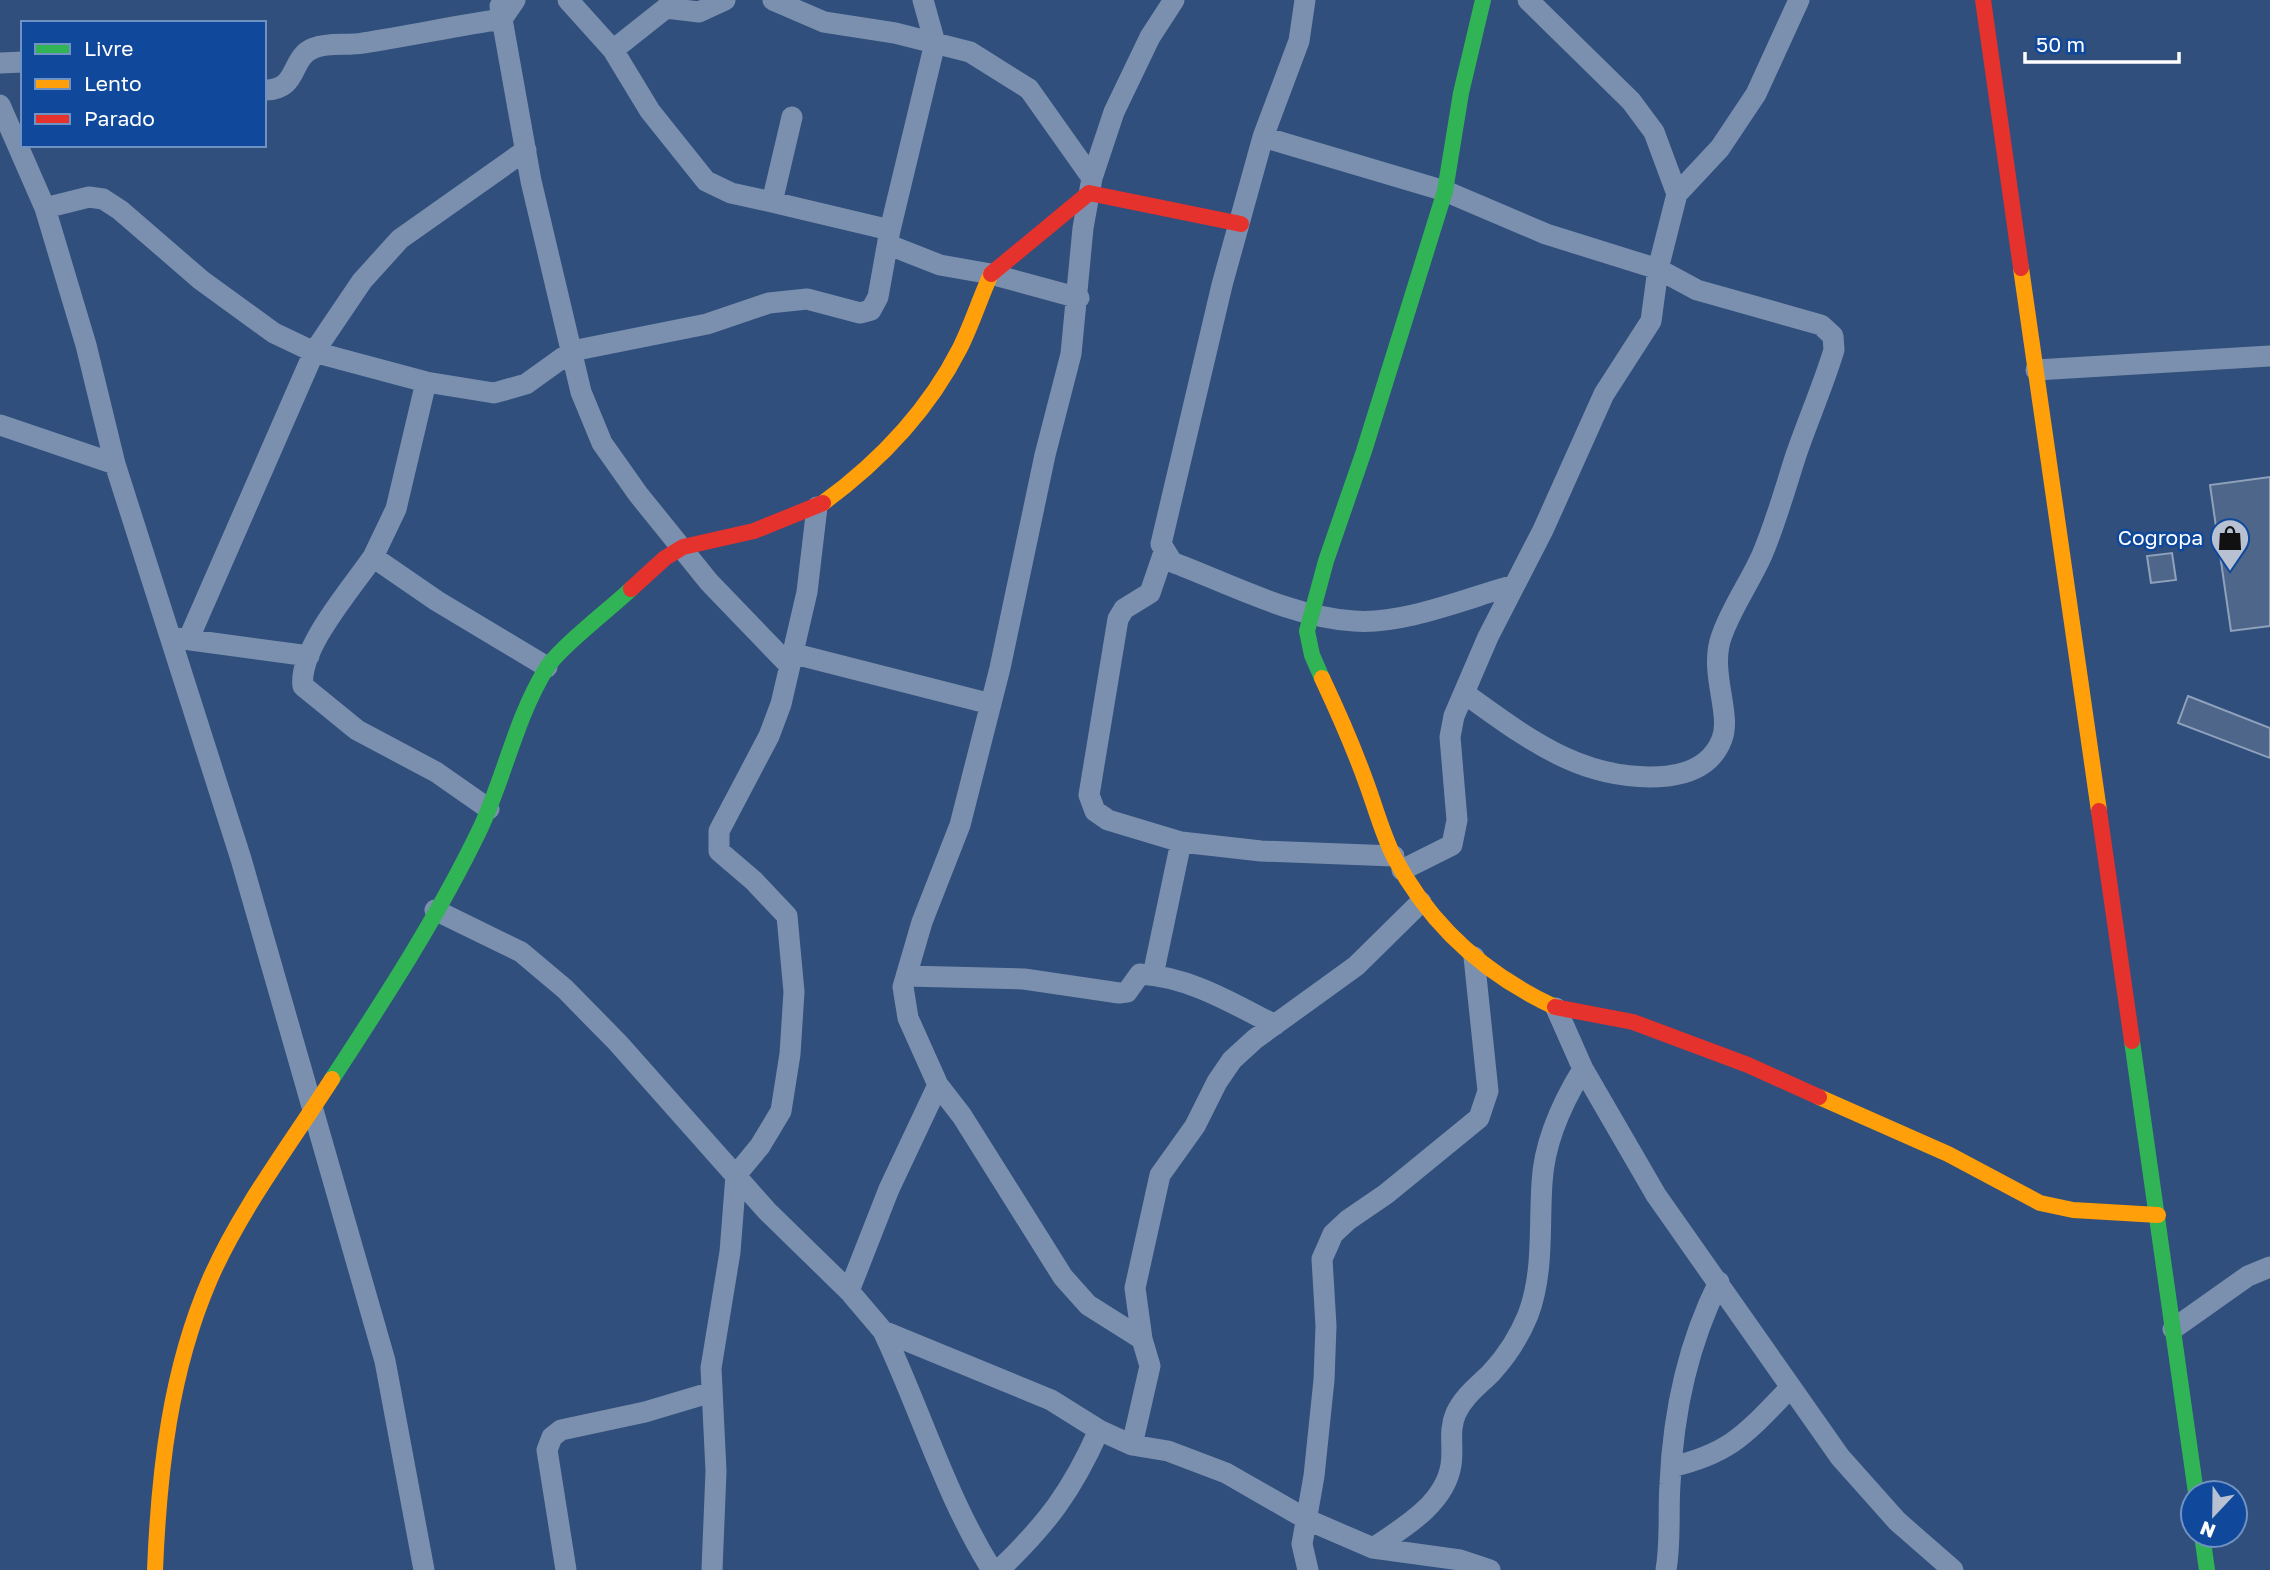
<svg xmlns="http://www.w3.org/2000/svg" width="2270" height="1570" viewBox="0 0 2270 1570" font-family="'Golos Text',sans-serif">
<rect width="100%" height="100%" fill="#304f7c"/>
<path fill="#4e668a" stroke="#8fa1bb" stroke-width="2" d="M 2270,477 L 2270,626 L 2231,631 L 2210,485 Z
M 2172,553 L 2176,580 L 2151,583 L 2147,556 Z
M 2188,696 L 2270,728 L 2270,758 L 2178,723 Z"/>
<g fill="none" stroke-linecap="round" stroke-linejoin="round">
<path stroke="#7b90ae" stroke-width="21" d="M 515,0 L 502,19 L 531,181 L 553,274 L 581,392 L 602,443 L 638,494 L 709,582 L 788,664
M 568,0 L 613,50 L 650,111 L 706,181 L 731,193 L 772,202
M 773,0 L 824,22 L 895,33 L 970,52 L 1029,89 L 1092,178
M 1305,0 L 1299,41 L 1263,137 L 1222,285 L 1161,544 L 1172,562 C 1230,584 1292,617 1354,621 C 1403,625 1467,598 1514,585
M 1528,0 L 1631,101 L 1654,132 L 1677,194
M 613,50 L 666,8 L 699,12 L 725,0
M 0,63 L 23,62
M 264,90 C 300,91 289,57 314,48 C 329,42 348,46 363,43 C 409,36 455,26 502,19 L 500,6
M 0,105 L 45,208 L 86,345 L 115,464 L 241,859 L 385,1361 L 424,1570
M 792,117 L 772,202 L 890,230
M 1263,137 L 1445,191 L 1546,234 L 1658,269 L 1697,290 L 1821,325 L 1833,336 L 1834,350 C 1823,386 1808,420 1796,455 C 1785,489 1776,522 1762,555 C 1750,582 1732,607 1722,635 C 1708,671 1732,713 1722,739 C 1713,763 1692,773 1668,776 C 1585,784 1528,739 1464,693
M 45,208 L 89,197 L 103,199 L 120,210 L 201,280 L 274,333 L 314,352 L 426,382 L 494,393 L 526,384 L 572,351 L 707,324 L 769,303 L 807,299 L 860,313 L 871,310 L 878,297 L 890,230 L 935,43 L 923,0
M 889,245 L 940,265 L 991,274 L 1079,298
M 2036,370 L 2270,356
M 426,382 L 396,509 L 373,557 L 437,601 L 547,667
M 0,425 L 115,464
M 1164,552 L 1150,593 L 1124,609 L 1118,619 L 1089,795 L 1095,811 L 1108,820 L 1181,842
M 373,557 C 352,588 298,649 303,686 L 357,730 L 436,772 L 489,809
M 176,638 L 309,656
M 189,638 L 314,352 L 362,281 L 400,239 L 526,150
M 791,653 L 991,704
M 1402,870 L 1452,845 L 1457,820 L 1450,737 L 1454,716 L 1488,637 L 1543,530 L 1604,394 L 1651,321 L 1658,269 L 1677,194 L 1720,148 L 1756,94 L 1799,0
M 435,910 L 521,952 L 565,989 L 618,1043 L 767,1211 L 849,1291 L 883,1331 L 1051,1400 L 1099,1430 L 1132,1445 L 1168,1451 L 1226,1473 L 1308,1520 L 1373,1548 L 1460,1560 L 1490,1570
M 1153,975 L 1181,842 L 1261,851 L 1394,856
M 906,976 L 1024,979 L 1119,993 L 1127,992 L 1140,974 C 1190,977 1232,1003 1275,1025
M 1556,1008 L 1583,1069 L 1656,1195 L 1840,1457 L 1897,1521 L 1953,1570
M 849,1291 L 889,1189 L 938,1085
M 2173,1329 L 2248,1276 L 2270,1267
M 883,1331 C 921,1411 945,1495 992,1570
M 1142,1339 L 1088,1305 L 1063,1277 L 962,1116 L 938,1085 L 908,1018 L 903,987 L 922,922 L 960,825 L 1000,668 L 1045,455 L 1071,354 L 1083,228 L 1092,178 L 1114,112 L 1150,37 L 1174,0
M 1132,1445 L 1150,1366 L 1142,1339 L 1135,1288 L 1160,1175 L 1195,1126 L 1217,1082 L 1232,1060 L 1255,1039 L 1356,966 L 1421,902
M 1671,1467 C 1733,1453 1748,1431 1791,1387
M 1373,1548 C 1403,1528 1445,1504 1451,1465 C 1454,1447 1448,1431 1456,1413 C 1464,1396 1478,1386 1491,1373 C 1507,1356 1519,1337 1528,1315 C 1544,1273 1539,1226 1542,1183 C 1544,1142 1562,1103 1583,1069
M 566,1570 L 547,1450 L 552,1437 L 561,1430 L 645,1412 L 712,1392
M 712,1570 L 716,1471 L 711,1368 L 730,1252 L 736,1175 L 760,1146 L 781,1111 L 790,1054 L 794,992 L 787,916 L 754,881 L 719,851 L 719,831 L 769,736 L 781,704 L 807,592 L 817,507
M 999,1570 C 1047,1524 1072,1491 1099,1430
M 1308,1570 L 1302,1544 L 1314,1476 L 1324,1380 L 1326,1326 L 1322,1259 L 1333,1234 L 1348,1220 L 1386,1194 L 1479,1118 L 1488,1091 L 1474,957
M 1666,1570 C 1671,1541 1668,1513 1670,1484 C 1673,1414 1688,1344 1719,1282"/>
<path stroke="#30b455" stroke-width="16" d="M 1322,678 L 1312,655 L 1307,631 L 1326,561 L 1364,451 L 1445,191 L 1461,93 L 1483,0
M 2132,1041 L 2196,1493
M 332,1079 C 385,998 439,915 481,827 C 505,775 516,718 546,669 C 558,649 611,608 631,589
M 2202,1535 L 2207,1570"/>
<path stroke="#ff9f0a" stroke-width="16" d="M 2021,268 L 2099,811
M 823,503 C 879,462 928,411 960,348 C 972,324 980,298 991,274
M 1322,678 C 1338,712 1353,746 1366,782 C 1375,806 1382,833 1394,857 C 1430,925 1486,975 1555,1007
M 1819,1097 L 1948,1154 L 2040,1203 L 2073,1210 L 2158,1215
M 155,1570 C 159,1471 170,1371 210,1279 C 240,1210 291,1143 332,1079"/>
<path stroke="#e5322d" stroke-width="16" d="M 1983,0 L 2021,268
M 991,274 L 1089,193 L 1241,224
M 631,589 L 665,558 L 683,547 L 754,531 L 823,503
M 2099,811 L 2132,1041
M 1555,1007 L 1633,1022 L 1748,1065 L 1819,1097"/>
</g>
<defs>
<g id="shop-pin" transform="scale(2.0125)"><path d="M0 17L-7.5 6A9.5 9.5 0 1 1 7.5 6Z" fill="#b7c1d1" stroke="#10499b"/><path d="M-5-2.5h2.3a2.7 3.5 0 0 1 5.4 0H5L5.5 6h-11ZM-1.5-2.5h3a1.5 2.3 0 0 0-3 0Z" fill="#111"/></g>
</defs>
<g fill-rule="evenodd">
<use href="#shop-pin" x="2230" y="538"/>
</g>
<g text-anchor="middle" stroke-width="5" stroke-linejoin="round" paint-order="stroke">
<g font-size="21" fill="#fff" stroke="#10499b" text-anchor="end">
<text x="2203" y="545">Cogropa</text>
</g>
</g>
<rect x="21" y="21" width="245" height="126" fill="#10499b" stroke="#7092c3" stroke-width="2"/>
<rect x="35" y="44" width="35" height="10" fill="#30b455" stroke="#7092c3" stroke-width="2"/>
<text x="84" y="56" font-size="21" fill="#ffffff">Livre</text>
<rect x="35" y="79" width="35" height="10" fill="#ff9f0a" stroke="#7092c3" stroke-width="2"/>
<text x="84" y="91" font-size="21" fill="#ffffff">Lento</text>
<rect x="35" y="114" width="35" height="10" fill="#e5322d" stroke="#7092c3" stroke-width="2"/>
<text x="84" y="126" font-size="21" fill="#ffffff">Parado</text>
<g transform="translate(2214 1514) rotate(202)"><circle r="33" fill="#10499b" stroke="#7092c3" stroke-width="2"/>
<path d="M0-5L12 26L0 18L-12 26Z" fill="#b7c1d1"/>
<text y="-10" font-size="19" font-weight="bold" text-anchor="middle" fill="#ffffff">N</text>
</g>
<path d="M2025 52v10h154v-10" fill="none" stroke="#ffffff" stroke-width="3.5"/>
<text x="2036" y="52" font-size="21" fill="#ffffff" stroke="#10499b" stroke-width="5" paint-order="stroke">50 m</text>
</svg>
